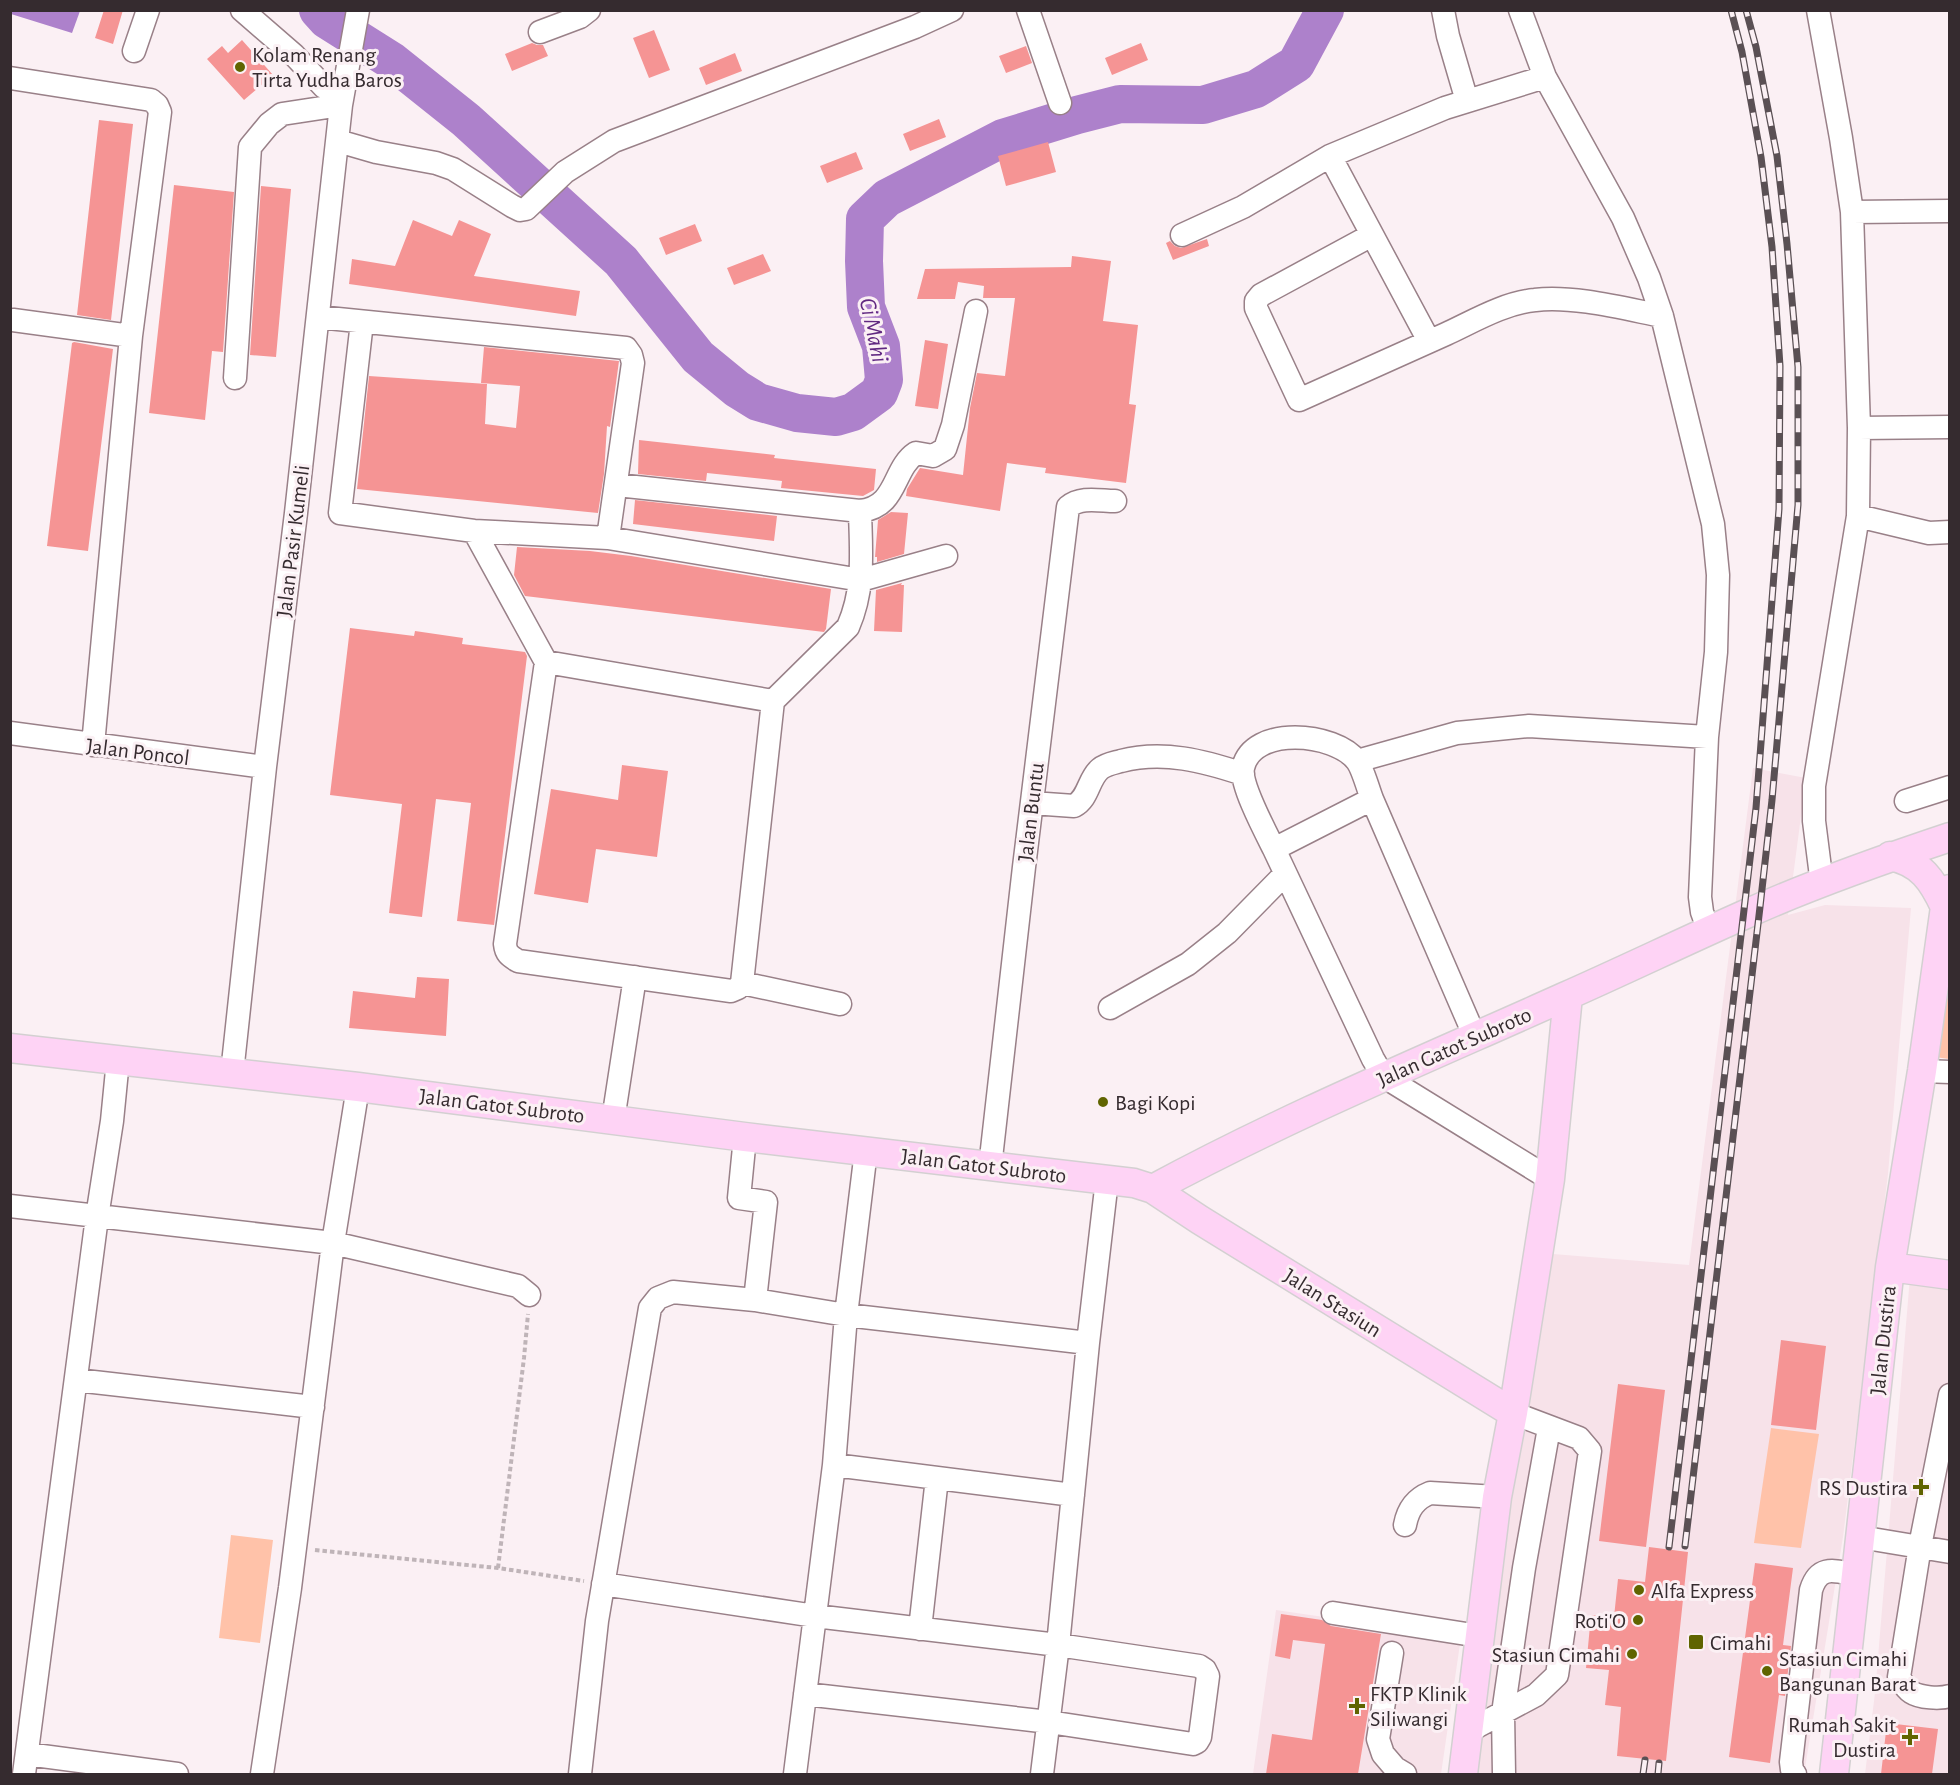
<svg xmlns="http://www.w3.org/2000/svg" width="1960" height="1785" viewBox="0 0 1960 1785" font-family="'Alegreya Sans',sans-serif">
<rect width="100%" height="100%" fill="#fbf0f4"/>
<path fill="#f7e2e9" d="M 1753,768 L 1806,778 L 1788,915 L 1825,905 L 1911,908 L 1888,1174 L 1843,1537 L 1804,1774 L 1474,1774 L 1519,1447 L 1553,1254 L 1689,1265 Z
M 1910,1277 L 1949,1281 L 1949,1774 L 1865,1774 L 1875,1693 Z
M 1276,1610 L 1461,1637 L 1441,1774 L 1253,1774 Z"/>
<path fill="#ffc2a9" d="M 1949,911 L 1949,1059 L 1935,1057 Z
M 1771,1428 L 1819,1434 L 1801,1548 L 1754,1543 Z
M 231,1535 L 273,1540 L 260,1643 L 219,1638 Z"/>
<path fill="#ad81cb" d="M 11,10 L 80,10 L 80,11 L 72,33 L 11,14 Z"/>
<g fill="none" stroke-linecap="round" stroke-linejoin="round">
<path stroke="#ad81cb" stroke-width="38" d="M 318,10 L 327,20 L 392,61 L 466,120 L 621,261 L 698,357 L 737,389 L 758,402 L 797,413 L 836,417 L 853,412 L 879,393 L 884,380 L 881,346 L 866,307 L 864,261 L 865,219 L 887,198 L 1003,138 L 1077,115 L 1120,104 L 1203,105 L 1256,89 L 1296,64 L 1325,10"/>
</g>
<path fill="#f59494" d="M 104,10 L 123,10 L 113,44 L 95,38 Z
M 654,30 L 670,70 L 649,78 L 633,38 Z
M 242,40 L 273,75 L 244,100 L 207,59 L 222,46 L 228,53 Z
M 532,43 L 537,45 L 543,45 L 548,56 L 512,71 L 505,54 Z
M 1141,43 L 1148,60 L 1112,75 L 1105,58 Z
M 1026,46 L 1032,63 L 1006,73 L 999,56 Z
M 735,53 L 742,71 L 706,85 L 699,68 Z
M 939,119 L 946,137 L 910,151 L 903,134 Z
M 99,120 L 133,124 L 111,320 L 77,315 Z
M 1048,142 L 1056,172 L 1006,186 L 998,156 Z
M 856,152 L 863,169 L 827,183 L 820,166 Z
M 174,185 L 234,192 L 223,352 L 212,351 L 205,420 L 149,413 Z
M 261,186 L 291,189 L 276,357 L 250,355 Z
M 413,220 L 452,236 L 459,220 L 491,234 L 474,276 L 580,291 L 576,316 L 349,284 L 352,259 L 395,266 Z
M 695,224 L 702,241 L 666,255 L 659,238 Z
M 1207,239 L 1209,246 L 1173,260 L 1166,243 L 1170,241 L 1175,246 L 1181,248 Z
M 763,254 L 771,271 L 734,285 L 727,268 Z
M 1072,256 L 1111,261 L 1103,321 L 1138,325 L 1129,404 L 1136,405 L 1126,483 L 1045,473 L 1046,468 L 1007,463 L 1000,511 L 906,496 L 907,489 L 920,468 L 963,475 L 970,408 L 977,373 L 1005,376 L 1015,298 L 983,298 L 984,286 L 958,282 L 955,299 L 917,299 L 925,269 L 1071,267 Z
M 925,340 L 948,344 L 938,409 L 915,406 Z
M 74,342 L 113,349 L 88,551 L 47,546 L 72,343 Z
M 484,347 L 619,361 L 610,427 L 607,426 L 604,474 L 598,513 L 357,489 L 369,376 L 487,384 L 485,424 L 516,428 L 520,386 L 481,383 Z
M 639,440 L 775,455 L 774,458 L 876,469 L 874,490 L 863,496 L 781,488 L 782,481 L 707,473 L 706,481 L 638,474 Z
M 635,500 L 777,516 L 774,541 L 633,524 Z
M 891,512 L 908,513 L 904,554 L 877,562 L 877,557 L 875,557 L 878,520 Z
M 517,547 L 590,551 L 631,556 L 831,589 L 826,629 L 824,632 L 525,596 L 514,575 Z
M 902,583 L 901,585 L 904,585 L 902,632 L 874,631 L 876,590 Z
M 350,628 L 414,636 L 415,631 L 463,638 L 462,644 L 525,652 L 527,656 L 494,925 L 457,921 L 471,803 L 436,799 L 422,917 L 389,913 L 402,804 L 330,795 Z
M 622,765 L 668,771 L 657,857 L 596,849 L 588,903 L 534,894 L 551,789 L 618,800 Z
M 417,977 L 449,979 L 446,1036 L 349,1028 L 353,991 L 415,998 Z
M 1781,1340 L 1826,1346 L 1816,1430 L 1771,1425 Z
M 1618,1384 L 1665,1390 L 1646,1547 L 1599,1541 Z
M 1649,1547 L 1688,1552 L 1666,1761 L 1617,1756 L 1621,1707 L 1605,1705 L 1609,1670 L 1586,1668 L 1591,1615 L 1614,1617 L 1618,1579 L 1645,1582 Z
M 1755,1563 L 1793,1568 L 1783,1645 L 1791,1646 L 1785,1696 L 1779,1695 L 1770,1763 L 1729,1757 Z
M 1281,1614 L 1322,1620 L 1331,1626 L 1381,1634 L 1358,1774 L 1266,1774 L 1272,1734 L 1312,1740 L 1325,1644 L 1293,1640 L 1290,1659 L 1275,1656 Z
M 1887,1723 L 1938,1729 L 1932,1774 L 1881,1774 Z"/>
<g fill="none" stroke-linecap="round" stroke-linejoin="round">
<g stroke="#998088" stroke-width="25">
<path id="minor" d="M 242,10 L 294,55 L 324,87 L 343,94
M 1028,10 L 1060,103
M 1443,10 L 1448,36 L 1467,101
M 1520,10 L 1545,77 L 1623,218 L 1649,278 L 1662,316 L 1713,524 L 1718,575 L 1716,652 L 1707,737 L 1700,897 L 1702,912 L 1709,931
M 1818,10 L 1841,138 L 1852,212 L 1859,428 L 1858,516 L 1814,786 L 1814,821 L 1822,884
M 540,32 L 580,17 L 589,10
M 134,51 L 148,10
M 10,78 L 151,100 L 157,105 L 160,112 L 131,336 L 93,745
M 338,141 L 376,152 L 436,163 L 453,169 L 512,206 L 520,210 L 526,209 L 565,172 L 614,141 L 915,27 L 952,10
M 1330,156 L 1429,341
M 1852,212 L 1950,211
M 1182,235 L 1243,207 L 1330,156 L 1445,108 L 1545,77
M 1372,235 L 1261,295 L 1256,301 L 1256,308 L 1299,400 C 1348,378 1397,356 1446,334 C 1474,321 1504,303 1535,300 C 1572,295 1626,309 1662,316
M 318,317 L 626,348 L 631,355 L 633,363 L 608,538
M 13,320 L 131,336
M 362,322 L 340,513 L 474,531 L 608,538 L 861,580 L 946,556
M 235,378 L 250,147 L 269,124 L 282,114 L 341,105
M 1859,428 L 1950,427
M 617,485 L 860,511
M 1858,516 L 1929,533 L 1950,532
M 474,531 L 546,662 L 505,944 C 506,954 510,956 518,961 L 731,991 L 738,988 L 742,983 L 773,701 L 848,627 C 865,588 861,552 860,511 C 898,507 892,469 916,453 L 933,456 L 945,449 L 953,425 L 976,311
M 546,662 L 773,701
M 10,733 L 265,767
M 1357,761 L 1457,733 L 1529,726 L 1707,737
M 1372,799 L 1475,1037
M 1906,801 L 1950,787
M 1032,803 L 1074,806 C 1089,798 1088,779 1100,769 C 1106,764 1114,763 1121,761 C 1163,750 1204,761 1243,774
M 1274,849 C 1266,833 1240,784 1243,768 C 1252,725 1335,732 1357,761 C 1363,769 1368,789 1372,799 L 1274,849 L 1373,1059 L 1383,1076 L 1550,1179
M 742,983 L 840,1004
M 1110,1008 L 1188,964 L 1227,933 L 1285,874
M 1922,1071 L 1950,1072
M 232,1073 L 265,767 L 296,513 L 341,105 L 358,10
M 613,1120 L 635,977
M 745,1137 L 739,1198 L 766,1202 L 755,1300
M 990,1167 L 1024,867 L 1068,507 C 1081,496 1100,501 1115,501
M 10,1206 L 333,1243 L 518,1286 L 529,1295
M 76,1380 L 313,1407
M 1950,1395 L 1920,1546 L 1899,1677 C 1902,1682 1906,1689 1911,1692 C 1920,1698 1940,1699 1950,1696
M 834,1465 L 1073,1495
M 1405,1525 C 1408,1509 1415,1499 1430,1493 L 1497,1497
M 1860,1537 L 1950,1552
M 603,1584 L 815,1616 L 1058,1645 L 1199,1666 L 1205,1670 L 1208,1676 L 1200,1737 L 1197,1742 L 1193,1744 L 1049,1722 L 805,1694
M 1333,1613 L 1479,1636
M 920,1629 L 937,1478
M 1392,1653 L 1378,1739 L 1383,1754 L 1395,1768 L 1405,1774
M 1467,1734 L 1478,1726 L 1536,1695 L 1557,1675 L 1590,1451 L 1579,1438 L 1513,1413
M 27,1754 L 177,1774
M 24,1774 L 97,1217 L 112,1121 L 118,1060
M 262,1774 L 290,1588 L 333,1243 L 358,1087
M 580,1774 L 597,1621 L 650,1308 L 658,1298 L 673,1292 L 755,1300 L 846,1315 L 1088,1343
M 795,1774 L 834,1465 L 846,1315 L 866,1151
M 1042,1774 L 1058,1645 L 1088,1343 L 1107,1180
M 1504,1774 L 1503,1713 L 1524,1568 L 1549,1428
M 1795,1774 L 1792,1770 L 1791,1762 L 1811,1590 C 1819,1564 1835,1571 1856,1575"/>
</g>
<g stroke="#d3d0d1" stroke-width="31">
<path id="major" d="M 1890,856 C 1921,862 1933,881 1945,907
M 10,1048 L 358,1087 L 745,1137 L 1134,1183 L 1153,1189 L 1200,1220 L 1513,1413
M 1153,1189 C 1286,1117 1426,1059 1564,997 C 1625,970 1685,941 1746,914 C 1812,884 1881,860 1950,837
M 1890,1267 L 1950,1275
M 1463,1774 L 1497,1497 L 1513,1413 L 1550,1179 L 1568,996
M 1834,1774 L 1890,1267 L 1922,1071 L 1945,907 L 1950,889"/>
</g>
<path stroke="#bfb4b8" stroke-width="4" stroke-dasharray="4.5 3" stroke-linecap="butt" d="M 315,1550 L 498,1568 L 584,1581
M 498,1568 L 524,1358 L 528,1314"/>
<use href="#minor" stroke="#fff" stroke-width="22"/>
<use href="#major" stroke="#fed3f5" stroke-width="28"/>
<g stroke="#5a5054" stroke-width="7">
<path id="rail" d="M 1685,1546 L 1760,907 L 1772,800 L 1798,505 L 1798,367 L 1787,244 L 1777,156 L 1756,47 L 1746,10
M 1669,1547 L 1756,808 L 1779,509 L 1780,366 L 1772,247 L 1761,157 L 1742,52 L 1731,10
M 1643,1774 L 1645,1760
M 1658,1774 L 1659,1763"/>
</g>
<use href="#rail" stroke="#fbf0f4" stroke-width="4.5" stroke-dasharray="14" stroke-linecap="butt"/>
</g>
<g fill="#606400" stroke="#fbf0f4" stroke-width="2">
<circle cx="240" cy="67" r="6"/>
<circle cx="1103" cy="1102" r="6"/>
<path d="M1918 1478h6v6h6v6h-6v6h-6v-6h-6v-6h6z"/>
<circle cx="1639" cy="1590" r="6"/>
<circle cx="1638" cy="1620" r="6"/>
<rect x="1688" y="1634" width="16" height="16" rx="3"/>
<circle cx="1632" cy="1654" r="6"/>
<circle cx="1767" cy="1671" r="6"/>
<path d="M1354 1697h6v6h6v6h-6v6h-6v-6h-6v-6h6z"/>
<path d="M1907 1728h6v6h6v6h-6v6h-6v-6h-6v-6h6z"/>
</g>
<g text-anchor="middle" stroke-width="6" stroke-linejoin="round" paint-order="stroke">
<g font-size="22" fill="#352b2f" stroke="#fbf0f4" text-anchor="start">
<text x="252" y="62">Kolam Renang<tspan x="252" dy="25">Tirta Yudha Baros</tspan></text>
<text x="1115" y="1110">Bagi Kopi</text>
<text x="1908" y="1495" text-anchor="end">RS Dustira</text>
<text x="1651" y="1598">Alfa Express</text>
<text x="1626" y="1628" text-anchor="end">Roti'O</text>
<text x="1710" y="1650">Cimahi</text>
<text x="1620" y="1662" text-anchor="end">Stasiun Cimahi</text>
<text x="1779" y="1666">Stasiun Cimahi<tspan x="1779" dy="25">Bangunan Barat</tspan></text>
<text x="1370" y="1701">FKTP Klinik<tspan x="1370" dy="25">Siliwangi</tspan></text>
<text x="1896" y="1732" text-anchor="end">Rumah Sakit<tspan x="1896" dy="25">Dustira</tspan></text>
</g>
<g font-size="22" fill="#352b2f" stroke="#fbf0f4">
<text transform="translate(292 541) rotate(-83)" y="8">Jalan Pasir Kumeli</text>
<text transform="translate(138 751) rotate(7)" y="8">Jalan Poncol</text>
<text transform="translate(1030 812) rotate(-83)" y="8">Jalan Buntu</text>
<text transform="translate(1454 1046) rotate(-24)" y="8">Jalan Gatot Subroto</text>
<text transform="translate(502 1105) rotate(7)" y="8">Jalan Gatot Subroto</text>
<text transform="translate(984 1165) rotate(7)" y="8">Jalan Gatot Subroto</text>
<text transform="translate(1333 1302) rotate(32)" y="8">Jalan Stasiun</text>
<text transform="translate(1882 1340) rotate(-84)" y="8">Jalan Dustira</text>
</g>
<g font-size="24" font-style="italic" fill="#602880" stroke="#fbf0f4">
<text transform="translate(874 330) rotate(78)" y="8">Ci Mahi</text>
</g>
</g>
<rect width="1960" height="1785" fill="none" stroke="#352b2f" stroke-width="24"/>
</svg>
